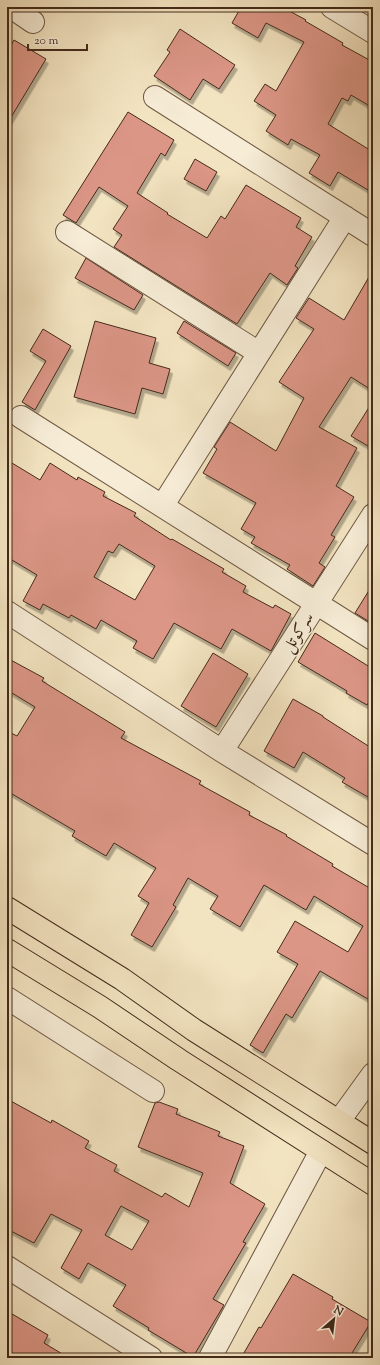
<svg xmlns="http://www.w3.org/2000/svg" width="380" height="1365" viewBox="0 0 380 1365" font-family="'Sorts Mill Goudy',Amiri,serif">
<defs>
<filter id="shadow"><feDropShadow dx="2.5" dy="4.5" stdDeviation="0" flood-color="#0004"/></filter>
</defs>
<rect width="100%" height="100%" fill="#f3e4c1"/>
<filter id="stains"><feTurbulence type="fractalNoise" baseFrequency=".005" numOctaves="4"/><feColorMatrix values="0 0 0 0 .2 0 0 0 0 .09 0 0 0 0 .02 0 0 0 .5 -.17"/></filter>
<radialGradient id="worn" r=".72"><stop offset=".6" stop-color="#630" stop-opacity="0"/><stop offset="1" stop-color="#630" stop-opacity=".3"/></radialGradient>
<path fill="#dc9686" stroke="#432a1b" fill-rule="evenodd" filter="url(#shadow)" d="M 237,7 L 282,7 L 306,20 L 305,21 L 343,43 L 342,45 L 373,62 L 373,108 L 351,95 L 348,101 L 342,98 L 328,124 L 373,152 L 373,193 L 338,172 L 330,186 L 309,173 L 320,155 L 291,139 L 288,145 L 266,131 L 276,115 L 254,101 L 265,84 L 276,91 L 304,42 L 266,23 L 258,38 L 232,23 L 240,9 Z
M 180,29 L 235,65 L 219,89 L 203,79 L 190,100 L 154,76 L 170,52 L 167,50 Z
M 14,40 L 46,59 L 7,124 L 7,52 Z
M 128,112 L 174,140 L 165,156 L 161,153 L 137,193 L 168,213 L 167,214 L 207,238 L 221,216 L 225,219 L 246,185 L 301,218 L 296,227 L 312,237 L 295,266 L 298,268 L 287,285 L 270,273 L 237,324 L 114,247 L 122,235 L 113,229 L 128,206 L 99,187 L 76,223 L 63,215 Z
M 195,159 L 217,172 L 206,191 L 184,179 Z
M 86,258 L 143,295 L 134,310 L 75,278 Z
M 373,270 L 373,391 L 351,377 L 319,427 L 357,448 L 336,486 L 354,497 L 331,535 L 335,537 L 319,563 L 325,567 L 313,586 L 287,569 L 290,565 L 251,543 L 255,537 L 241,529 L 256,503 L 203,473 L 217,449 L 214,447 L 230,422 L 276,451 L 304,398 L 279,382 L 314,329 L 296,318 L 309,298 L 344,320 Z
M 95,321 L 156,338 L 149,363 L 170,369 L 163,394 L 142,388 L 135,414 L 74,397 Z
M 184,321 L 236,353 L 228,366 L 177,333 Z
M 43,329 L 71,346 L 35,410 L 22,402 L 46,361 L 30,351 Z
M 373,401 L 373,449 L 351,436 Z
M 7,460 L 40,480 L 50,463 L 77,480 L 78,477 L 105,492 L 103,496 L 136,513 L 134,516 L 171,540 L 172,539 L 224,569 L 222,572 L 246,586 L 243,592 L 273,608 L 275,605 L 291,614 L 271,651 L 232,629 L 221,649 L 174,623 L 153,659 L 133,648 L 137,641 L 101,620 L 96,629 L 71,615 L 69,618 L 43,604 L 40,610 L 23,601 L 37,575 L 7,557 ZM 119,544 L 155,566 L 135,600 L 94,577 L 108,551 L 113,553 Z
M 373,584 L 373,624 L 355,613 Z
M 315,633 L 373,669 L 373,695 L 367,705 L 346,693 L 347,691 L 298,662 Z
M 213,653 L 248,674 L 216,727 L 181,706 Z
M 7,658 L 44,678 L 42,681 L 125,732 L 121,738 L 201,781 L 199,784 L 250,812 L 249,815 L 287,835 L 286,836 L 333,864 L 332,866 L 373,890 L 373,1002 L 320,971 L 292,1018 L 286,1014 L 263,1053 L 250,1045 L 298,964 L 277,952 L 295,921 L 348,952 L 363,926 L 314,896 L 306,910 L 264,885 L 240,927 L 210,909 L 218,896 L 188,878 L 173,905 L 176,907 L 152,947 L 131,935 L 149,903 L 138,896 L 156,868 L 114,843 L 106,856 L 72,836 L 75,831 L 7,791 L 7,731 L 17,736 L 35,707 L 7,690 Z
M 293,699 L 323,716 L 323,717 L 373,749 L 373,800 L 342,782 L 345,778 L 303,752 L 294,768 L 264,751 Z
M 7,1099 L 51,1123 L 52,1120 L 89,1141 L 85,1148 L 117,1165 L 114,1171 L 162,1197 L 165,1193 L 189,1207 L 203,1173 L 138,1147 L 155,1103 L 159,1102 L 178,1109 L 176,1114 L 220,1132 L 218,1136 L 244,1146 L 230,1183 L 265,1204 L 243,1242 L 246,1243 L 213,1299 L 224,1305 L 193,1357 L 148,1330 L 149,1328 L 113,1306 L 126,1285 L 88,1263 L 79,1279 L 61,1268 L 82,1230 L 51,1214 L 34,1243 L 7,1229 ZM 121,1206 L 149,1221 L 132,1250 L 105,1235 Z
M 293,1274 L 333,1297 L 332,1299 L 371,1322 L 349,1358 L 241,1358 L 259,1327 L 261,1328 Z
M 7,1311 L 48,1335 L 44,1343 L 69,1358 L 7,1358 Z"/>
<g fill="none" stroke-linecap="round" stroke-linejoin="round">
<g stroke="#6f5844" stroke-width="24">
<path id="minor" d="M 11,7 L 33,22
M 332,7 L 373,32
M 155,97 L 373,235
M 67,232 L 259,353
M 21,417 L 373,639
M 163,505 L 345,217
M 7,612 L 222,751 L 373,844
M 222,751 L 373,515
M 7,998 L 153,1091
M 339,1121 L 373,1074
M 7,1267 L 151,1358
M 210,1358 L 321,1151"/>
</g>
<g stroke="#432a1b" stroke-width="24">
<path id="major" d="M 7,908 L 122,979 L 194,1030 L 373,1143
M 7,950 L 100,1007 L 179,1060 L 373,1184"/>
</g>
<use href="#minor" stroke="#f7edd7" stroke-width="22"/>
<use href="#major" stroke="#f3e4c1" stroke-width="22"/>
</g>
<g text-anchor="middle" stroke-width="3" stroke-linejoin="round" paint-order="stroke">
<g font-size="17" fill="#432a1b" stroke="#f7edd7">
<text transform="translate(297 632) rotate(-58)" y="6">سرکوتل</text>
</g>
</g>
<rect width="380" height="1365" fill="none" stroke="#f3e4c1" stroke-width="24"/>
<rect x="8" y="8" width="364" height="1349" fill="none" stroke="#432a1b" stroke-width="2"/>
<rect x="12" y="12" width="356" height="1341" fill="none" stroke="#432a1b"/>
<g transform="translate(334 1319) rotate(28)" stroke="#f7edd7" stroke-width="3" paint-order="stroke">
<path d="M0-3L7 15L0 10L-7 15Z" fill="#432a1b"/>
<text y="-6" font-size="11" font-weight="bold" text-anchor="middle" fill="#432a1b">N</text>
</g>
<path d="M28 44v6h59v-6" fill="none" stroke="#432a1b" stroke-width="2"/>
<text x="34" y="44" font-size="12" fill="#432a1b" stroke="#f7edd7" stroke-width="3" paint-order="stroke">20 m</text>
<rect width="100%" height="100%" filter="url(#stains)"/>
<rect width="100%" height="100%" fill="url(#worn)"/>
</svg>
